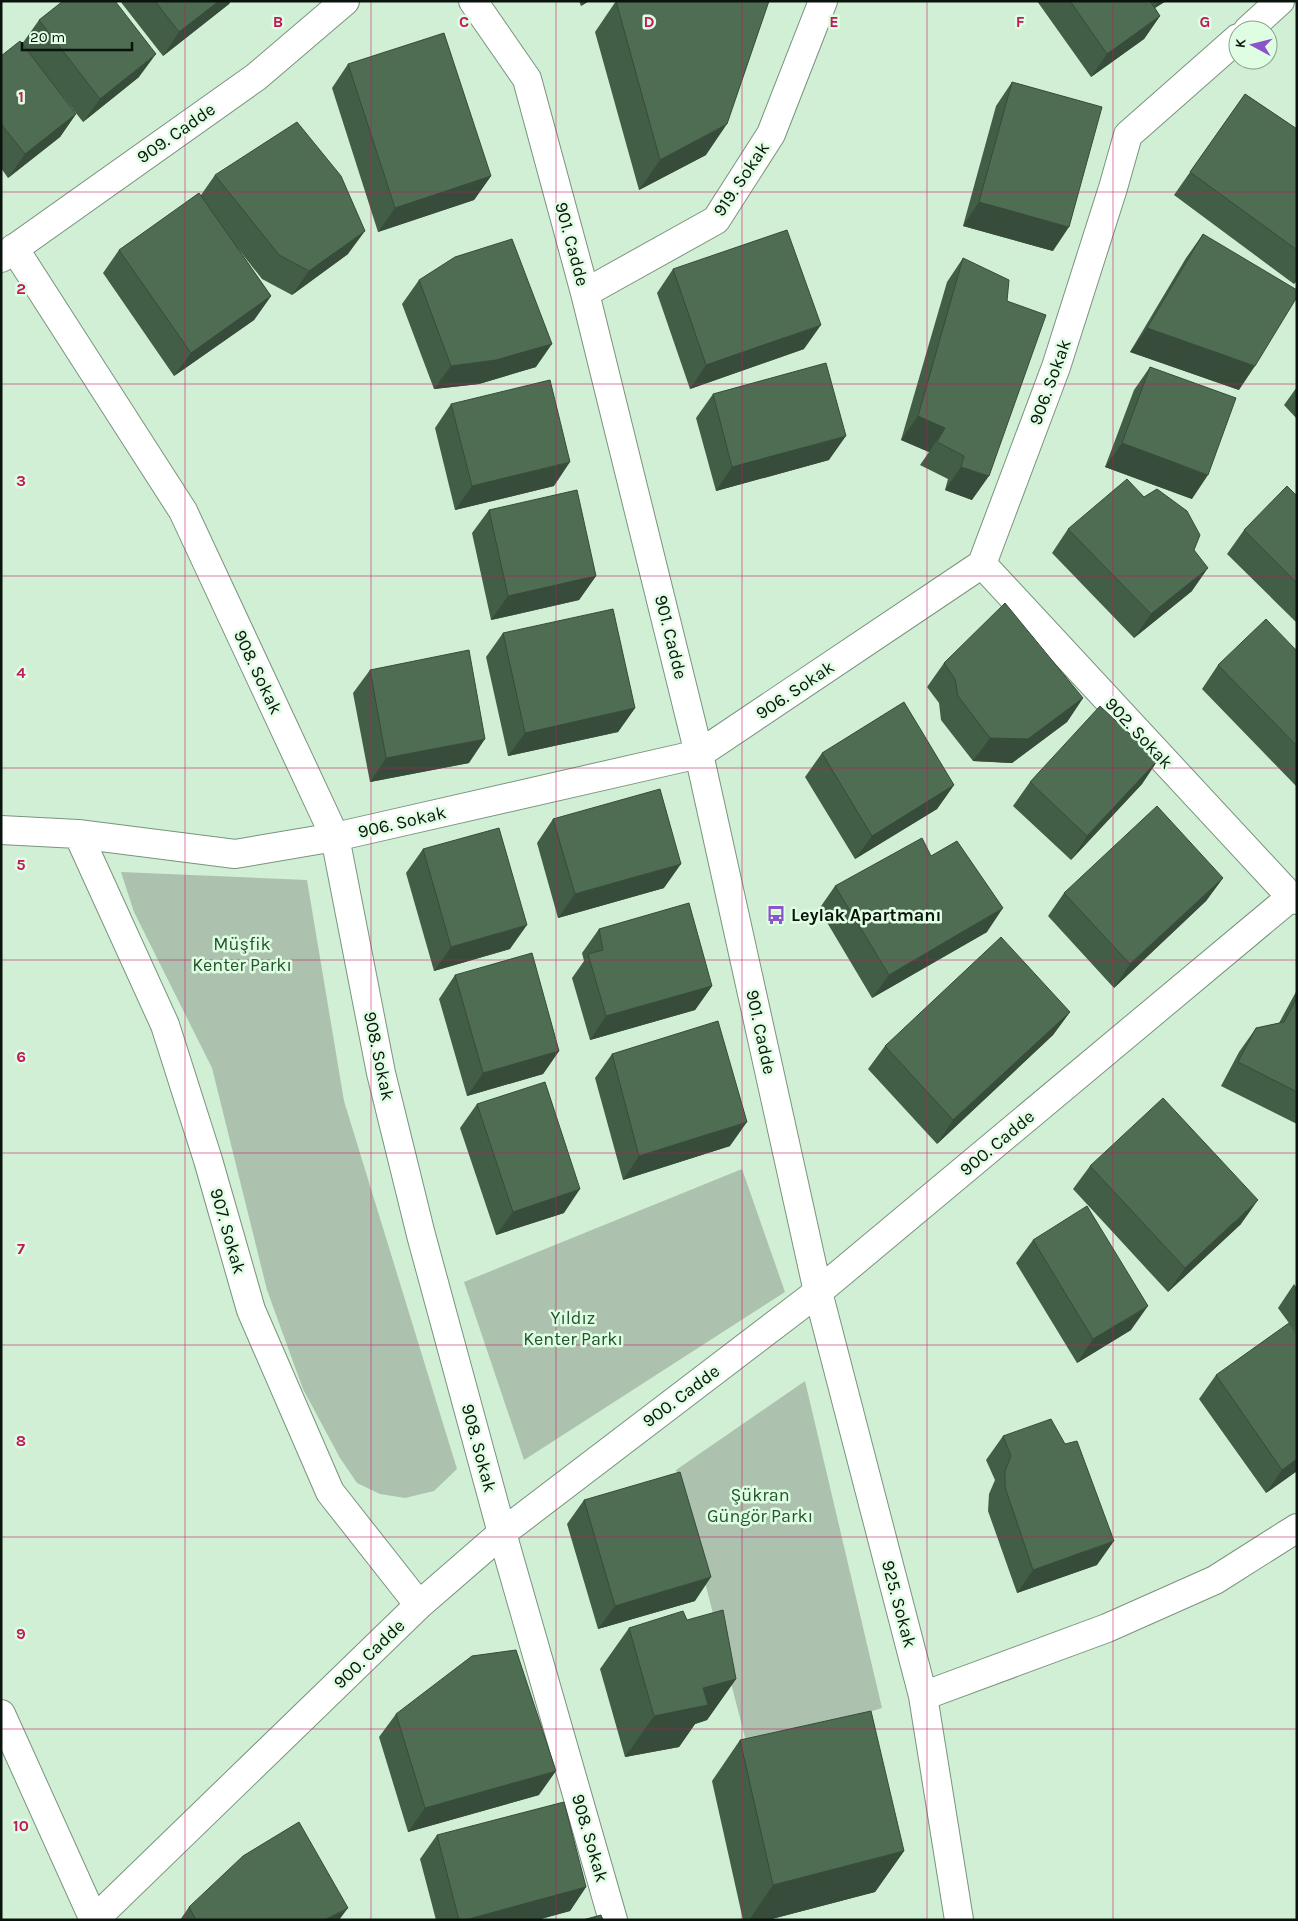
<svg xmlns="http://www.w3.org/2000/svg" width="1298" height="1921" viewBox="0 0 1298 1921" font-family="Karla,sans-serif">
<rect width="100%" height="100%" fill="#d1efd5"/>
<path fill="#adc1af" d="M 121,872 L 307,880 L 344,1101 L 457,1469 L 434,1491 L 405,1498 L 380,1494 L 357,1483 L 340,1458 L 303,1389 L 267,1290 L 212,1068 L 134,912 Z
M 742,1169 L 785,1292 L 524,1460 L 464,1282 Z
M 805,1381 L 882,1708 L 748,1749 L 676,1470 Z"/>
<g fill="none" stroke-linecap="round" stroke-linejoin="round">
<g stroke="#79947d" stroke-width="30">
<path id="minor" d="M 473,1 L 527,79 L 585,293 L 699,754 L 818,1292 L 923,1696 L 959,1920
M 1248,30 L 1280,1
M 14,248 L 183,511 L 335,837 L 381,1073 L 421,1235 L 502,1533 L 613,1920
M 1,258 L 256,77 L 345,1
M 585,293 L 716,220 L 771,134 L 823,1
M 982,564 L 1291,897 L 1297,900
M 1,830 L 78,834 L 235,854 L 335,837 L 699,754 L 982,564 L 1056,367 L 1113,188 L 1128,135 L 1238,38
M 78,834 L 165,1025 L 208,1160 L 251,1310 L 330,1492 L 419,1605
M 923,1696 L 1107,1628 L 1215,1580 L 1297,1528
M 1,1714 L 94,1920
M 94,1920 L 419,1605 L 502,1533 L 818,1292 L 1291,897"/>
</g>
<use href="#minor" stroke="#fff" stroke-width="28"/>
</g>
<path fill="#435e47" d="M 120,1 L 231,1 L 229,4 L 163,56 Z
M 579,1 L 589,1 L 581,6 Z
M 616,1 L 706,155 L 639,190 L 595,32 Z
M 1037,1 L 1166,1 L 1155,8 L 1160,16 L 1144,39 L 1091,77 Z
M 39,20 L 139,77 L 83,122 L 53,84 L 76,114 L 60,137 L 8,178 L 1,168 L 1,56 L 22,44 Z
M 348,64 L 491,176 L 474,200 L 378,232 L 332,88 Z
M 1012,82 L 1053,251 L 963,226 L 996,106 Z
M 1245,94 L 1297,129 L 1297,281 L 1294,284 L 1174,195 Z
M 215,175 L 348,254 L 292,295 L 262,279 L 236,246 L 271,296 L 254,320 L 174,376 L 103,273 L 119,250 L 201,195 Z
M 1203,234 L 1239,390 L 1130,352 L 1186,258 Z
M 963,258 L 972,500 L 945,490 L 948,479 L 920,465 L 929,452 L 901,440 L 947,282 Z
M 673,269 L 804,349 L 690,389 L 657,293 Z
M 419,280 L 536,367 L 479,384 L 434,389 L 402,304 Z
M 1150,367 L 1192,499 L 1105,467 L 1134,390 Z
M 1297,387 L 1297,419 L 1284,405 Z
M 713,394 L 829,460 L 716,491 L 696,418 Z
M 451,404 L 554,486 L 455,510 L 435,428 Z
M 1297,496 L 1297,623 L 1227,554 L 1244,530 Z
M 489,510 L 596,576 L 579,600 L 491,620 L 472,533 Z
M 1068,529 L 1194,550 L 1192,591 L 1134,638 L 1052,553 Z
M 503,633 L 635,708 L 618,732 L 508,756 L 486,657 Z
M 1297,651 L 1297,787 L 1202,689 L 1218,665 Z
M 944,663 L 1083,698 L 1067,722 L 1012,763 L 973,761 L 941,720 L 939,703 L 927,687 Z
M 370,670 L 469,763 L 370,782 L 353,693 Z
M 822,753 L 954,785 L 937,809 L 855,859 L 805,777 Z
M 1158,760 L 1142,784 L 1071,860 L 1013,806 L 1030,782 Z
M 553,819 L 664,888 L 558,918 L 537,843 Z
M 423,849 L 510,949 L 434,971 L 406,873 Z
M 931,856 L 987,932 L 872,998 L 819,909 L 835,886 Z
M 1223,878 L 1206,901 L 1114,988 L 1048,916 L 1064,893 Z
M 599,929 L 712,986 L 695,1010 L 590,1040 L 572,978 L 584,961 L 582,953 Z
M 455,975 L 559,1051 L 543,1074 L 467,1096 L 439,999 Z
M 1297,990 L 1297,1124 L 1221,1086 L 1239,1052 L 1256,1028 L 1279,1023 Z
M 1070,1012 L 1053,1035 L 937,1144 L 868,1069 L 885,1046 Z
M 612,1054 L 730,1146 L 623,1180 L 595,1078 Z
M 477,1104 L 564,1213 L 496,1235 L 460,1128 Z
M 1090,1166 L 1241,1224 L 1168,1292 L 1073,1189 Z
M 1033,1240 L 1131,1330 L 1077,1363 L 1016,1263 Z
M 1294,1284 L 1297,1288 L 1297,1334 L 1278,1308 Z
M 1297,1335 L 1297,1471 L 1266,1493 L 1199,1399 L 1216,1375 Z
M 1003,1436 L 1097,1565 L 1017,1593 L 988,1511 L 989,1494 L 995,1480 L 986,1460 Z
M 584,1500 L 695,1601 L 598,1629 L 567,1524 Z
M 687,1620 L 736,1679 L 707,1720 L 695,1724 L 679,1747 L 625,1757 L 600,1669 L 629,1628 Z
M 396,1714 L 539,1795 L 408,1832 L 379,1737 Z
M 740,1740 L 904,1851 L 875,1892 L 768,1920 L 743,1920 L 712,1781 Z
M 437,1835 L 586,1887 L 570,1911 L 537,1920 L 436,1920 L 420,1859 Z
M 189,1907 L 339,1920 L 180,1920 Z"/>
<path fill="#374c3a" d="M 219,1 L 231,1 L 229,4 L 163,56 L 179,32 Z
M 585,1 L 589,1 L 581,6 Z
M 1159,1 L 1166,1 L 1153,9 Z
M 1160,16 L 1144,39 L 1091,77 L 1107,54 Z
M 156,54 L 139,77 L 83,122 L 100,99 Z
M 76,114 L 60,137 L 8,178 L 25,154 Z
M 727,124 L 706,155 L 639,190 L 660,160 Z
M 491,176 L 474,200 L 378,232 L 395,208 Z
M 979,202 L 1069,227 L 1053,251 L 963,226 Z
M 365,231 L 348,254 L 292,295 L 309,271 Z
M 271,296 L 254,320 L 174,376 L 191,353 Z
M 821,325 L 804,349 L 690,389 L 706,365 Z
M 1147,328 L 1255,366 L 1239,390 L 1130,352 Z
M 552,344 L 536,367 L 479,384 L 434,389 L 451,366 Z
M 918,416 L 945,428 L 929,452 L 901,440 Z
M 846,436 L 829,460 L 716,491 L 732,467 Z
M 1122,443 L 1208,475 L 1192,499 L 1105,467 Z
M 570,462 L 554,486 L 455,510 L 472,486 Z
M 961,467 L 989,476 L 972,500 L 945,490 Z
M 1208,568 L 1192,591 L 1134,638 L 1151,614 Z
M 596,576 L 579,600 L 491,620 L 508,596 Z
M 1083,698 L 1067,722 L 1012,763 L 973,761 L 990,738 Z
M 635,708 L 618,732 L 508,756 L 525,733 Z
M 485,739 L 469,763 L 370,782 L 386,758 Z
M 1158,760 L 1142,784 L 1071,860 L 1087,836 Z
M 954,785 L 937,809 L 855,859 L 872,836 Z
M 681,864 L 664,888 L 558,918 L 575,894 Z
M 1223,878 L 1206,901 L 1114,988 L 1130,964 Z
M 1003,908 L 987,932 L 872,998 L 889,975 Z
M 527,925 L 510,949 L 434,971 L 451,947 Z
M 712,986 L 695,1010 L 590,1040 L 606,1016 Z
M 1070,1012 L 1053,1035 L 937,1144 L 953,1120 Z
M 559,1051 L 543,1074 L 467,1096 L 483,1073 Z
M 747,1122 L 730,1146 L 623,1180 L 639,1156 Z
M 580,1189 L 564,1213 L 496,1235 L 513,1212 Z
M 1258,1200 L 1241,1224 L 1168,1292 L 1185,1268 Z
M 1148,1306 L 1131,1330 L 1077,1363 L 1093,1339 Z
M 1297,1459 L 1297,1471 L 1266,1493 L 1282,1470 Z
M 1114,1541 L 1097,1565 L 1017,1593 L 1033,1570 Z
M 711,1577 L 695,1601 L 598,1629 L 615,1606 Z
M 736,1679 L 707,1720 L 695,1724 L 679,1747 L 625,1757 L 654,1716 L 703,1688 Z
M 556,1771 L 539,1795 L 408,1832 L 425,1808 Z
M 904,1851 L 875,1892 L 768,1920 L 749,1920 L 773,1885 Z
M 586,1887 L 570,1911 L 537,1920 L 465,1920 Z
M 348,1908 L 339,1920 L 324,1920 Z"/>
<path fill="#4e6d53" stroke="#374c3a" d="M 63,1 L 115,1 L 156,54 L 100,99 L 39,20 Z
M 155,1 L 219,1 L 179,32 Z
M 616,1 L 769,1 L 727,124 L 660,160 Z
M 1070,1 L 1150,1 L 1160,16 L 1107,54 Z
M 444,33 L 491,176 L 395,208 L 348,64 Z
M 20,41 L 76,114 L 25,154 L 1,124 L 1,56 Z
M 1012,82 L 1102,107 L 1069,227 L 979,202 Z
M 1245,94 L 1297,129 L 1297,250 L 1190,172 Z
M 297,122 L 341,176 L 365,231 L 309,271 L 279,255 L 215,175 Z
M 199,193 L 271,296 L 191,353 L 119,250 Z
M 787,230 L 821,325 L 706,365 L 673,269 Z
M 1203,234 L 1297,290 L 1297,297 L 1255,366 L 1147,328 Z
M 512,239 L 552,344 L 496,360 L 451,366 L 419,280 L 455,257 Z
M 963,258 L 1009,280 L 1007,301 L 1046,315 L 989,476 L 961,467 L 964,456 L 937,442 L 945,428 L 918,416 Z
M 826,363 L 846,436 L 732,467 L 713,394 Z
M 1150,367 L 1236,398 L 1208,475 L 1122,443 Z
M 550,380 L 570,462 L 472,486 L 451,404 Z
M 1127,479 L 1144,497 L 1157,489 L 1187,511 L 1200,535 L 1194,550 L 1208,568 L 1151,614 L 1068,529 Z
M 1287,486 L 1297,496 L 1297,583 L 1244,530 Z
M 577,490 L 596,576 L 508,596 L 489,510 Z
M 1005,603 L 1083,698 L 1028,739 L 990,738 L 958,696 L 955,679 L 944,663 Z
M 613,609 L 635,708 L 525,733 L 503,633 Z
M 1266,619 L 1297,651 L 1297,746 L 1218,665 Z
M 469,650 L 485,739 L 386,758 L 370,670 Z
M 904,702 L 954,785 L 872,836 L 822,753 Z
M 1100,706 L 1158,760 L 1087,836 L 1030,782 Z
M 660,789 L 681,864 L 575,894 L 553,819 Z
M 1157,806 L 1223,878 L 1130,964 L 1064,893 Z
M 499,828 L 527,925 L 451,947 L 423,849 Z
M 922,838 L 931,856 L 957,841 L 1003,908 L 889,975 L 835,886 Z
M 689,903 L 712,986 L 606,1016 L 588,954 L 603,950 L 599,929 Z
M 1001,937 L 1070,1012 L 953,1120 L 885,1046 Z
M 532,953 L 559,1051 L 483,1073 L 455,975 Z
M 1297,998 L 1297,1092 L 1238,1062 L 1256,1028 L 1284,1022 Z
M 718,1021 L 747,1122 L 639,1156 L 612,1054 Z
M 545,1082 L 580,1189 L 513,1212 L 477,1104 Z
M 1163,1098 L 1258,1200 L 1185,1268 L 1090,1166 Z
M 1087,1206 L 1148,1306 L 1093,1339 L 1033,1240 Z
M 1289,1323 L 1297,1335 L 1297,1459 L 1282,1470 L 1216,1375 Z
M 1051,1419 L 1065,1444 L 1077,1441 L 1114,1541 L 1033,1570 L 1005,1487 L 1005,1471 L 1011,1456 L 1003,1436 Z
M 680,1472 L 711,1577 L 615,1606 L 584,1500 Z
M 723,1610 L 736,1679 L 703,1688 L 708,1705 L 654,1716 L 629,1628 L 683,1611 L 687,1620 Z
M 516,1650 L 556,1771 L 425,1808 L 396,1714 L 472,1656 Z
M 871,1711 L 904,1851 L 773,1885 L 740,1740 Z
M 564,1802 L 586,1887 L 465,1920 L 459,1920 L 437,1835 Z
M 299,1822 L 348,1908 L 324,1920 L 196,1920 L 189,1907 L 243,1856 Z
M 601,1915 L 603,1920 L 583,1920 Z"/>
<path fill="none" stroke="#c2185b" stroke-width="1" stroke-opacity="0.55" d="M 185,1 L 185,1920M 371,1 L 371,1920M 556,1 L 556,1920M 742,1 L 742,1920M 927,1 L 927,1920M 1113,1 L 1113,1920M 1,192 L 1297,192M 1,384 L 1297,384M 1,576 L 1297,576M 1,768 L 1297,768M 1,960 L 1297,960M 1,1153 L 1297,1153M 1,1345 L 1297,1345M 1,1537 L 1297,1537M 1,1729 L 1297,1729"/>
<defs>
<g id="bus-bare" transform="scale(1.5)"><path d="M-5-6H5V4H4V6H2V4H-2V6H-4V4H-5ZM-3.5-4V0h7V-4ZM-3.5 1.2v1.5H-2V1.2ZM2 1.2v1.5H3.5V1.2Z" fill="#8b54cb" stroke="#dffde2" stroke-width="2.5" paint-order="stroke"/></g>
</defs>
<g fill-rule="evenodd">
<use href="#bus-bare" x="776" y="915"/>
</g>
<g text-anchor="middle" stroke-width="5" stroke-linejoin="round" paint-order="stroke">
<g font-size="18" fill="#0a140c" stroke="#dffde2">
<text transform="translate(176 133) rotate(-35)" y="6">909. Cadde</text>
<text transform="translate(741 179) rotate(-56)" y="6">919. Sokak</text>
<text transform="translate(572 244) rotate(75)" y="6">901. Cadde</text>
<text transform="translate(1050 382) rotate(-70)" y="6">906. Sokak</text>
<text transform="translate(671 637) rotate(76)" y="6">901. Cadde</text>
<text transform="translate(258 672) rotate(65)" y="6">908. Sokak</text>
<text transform="translate(795 690) rotate(-34)" y="6">906. Sokak</text>
<text transform="translate(1139 733) rotate(47)" y="6">902. Sokak</text>
<text transform="translate(402 822) rotate(-13)" y="6">906. Sokak</text>
<text transform="translate(761 1032) rotate(78)" y="6">901. Cadde</text>
<text transform="translate(379 1056) rotate(78)" y="6">908. Sokak</text>
<text transform="translate(997 1143) rotate(-40)" y="6">900. Cadde</text>
<text transform="translate(228 1231) rotate(74)" y="6">907. Sokak</text>
<text transform="translate(681 1396) rotate(-37)" y="6">900. Cadde</text>
<text transform="translate(479 1448) rotate(75)" y="6">908. Sokak</text>
<text transform="translate(899 1604) rotate(75)" y="6">925. Sokak</text>
<text transform="translate(369 1654) rotate(-44)" y="6">900. Cadde</text>
<text transform="translate(590 1838) rotate(74)" y="6">908. Sokak</text>
</g>
<g font-size="18" font-weight="bold" fill="#0a140c" stroke="#dffde2" text-anchor="start">
<text x="791" y="921">Leylak Apartmanı</text>
</g>
<g font-size="18" fill="#22542d" stroke="#dffde2">
<text x="242" y="950">Müşfik<tspan x="242" dy="21">Kenter Parkı</tspan></text>
<text x="573" y="1324">Yıldız<tspan x="573" dy="21">Kenter Parkı</tspan></text>
<text x="760" y="1501">Şükran<tspan x="760" dy="21">Güngör Parkı</tspan></text>
</g>
</g>
<g font-size="16" text-anchor="middle" font-weight="bold" fill="#c2185b" stroke="#dffde2" stroke-width="5" stroke-linejoin="round" paint-order="stroke">
<text x="278" y="27">B</text>
<text x="464" y="27">C</text>
<text x="649" y="27">D</text>
<text x="834" y="27">E</text>
<text x="1020" y="27">F</text>
<text x="1205" y="27">G</text>
<text x="21" y="102">1</text>
<text x="21" y="294">2</text>
<text x="21" y="486">3</text>
<text x="21" y="678">4</text>
<text x="21" y="870">5</text>
<text x="21" y="1062">6</text>
<text x="21" y="1254">7</text>
<text x="21" y="1446">8</text>
<text x="21" y="1639">9</text>
<text x="21" y="1831">10</text>
</g>
<rect width="1298" height="1921" fill="none" stroke="#0a140c" stroke-width="5"/>
<g transform="translate(1253 45) rotate(277)"><circle r="24" fill="#dffde2" stroke="#8aa08c"/>
<path d="M0-4L9 19L0 12L-9 19Z" fill="#8b54cb"/>
<text y="-8" font-size="14" font-weight="bold" text-anchor="middle" fill="#0a140c">K</text>
</g>
<path d="M22 42v8h110v-8" fill="none" stroke="#0a140c" stroke-width="2.5"/>
<text x="30" y="42" font-size="15" fill="#0a140c" stroke="#dffde2" stroke-width="4" paint-order="stroke">20 m</text>
</svg>
